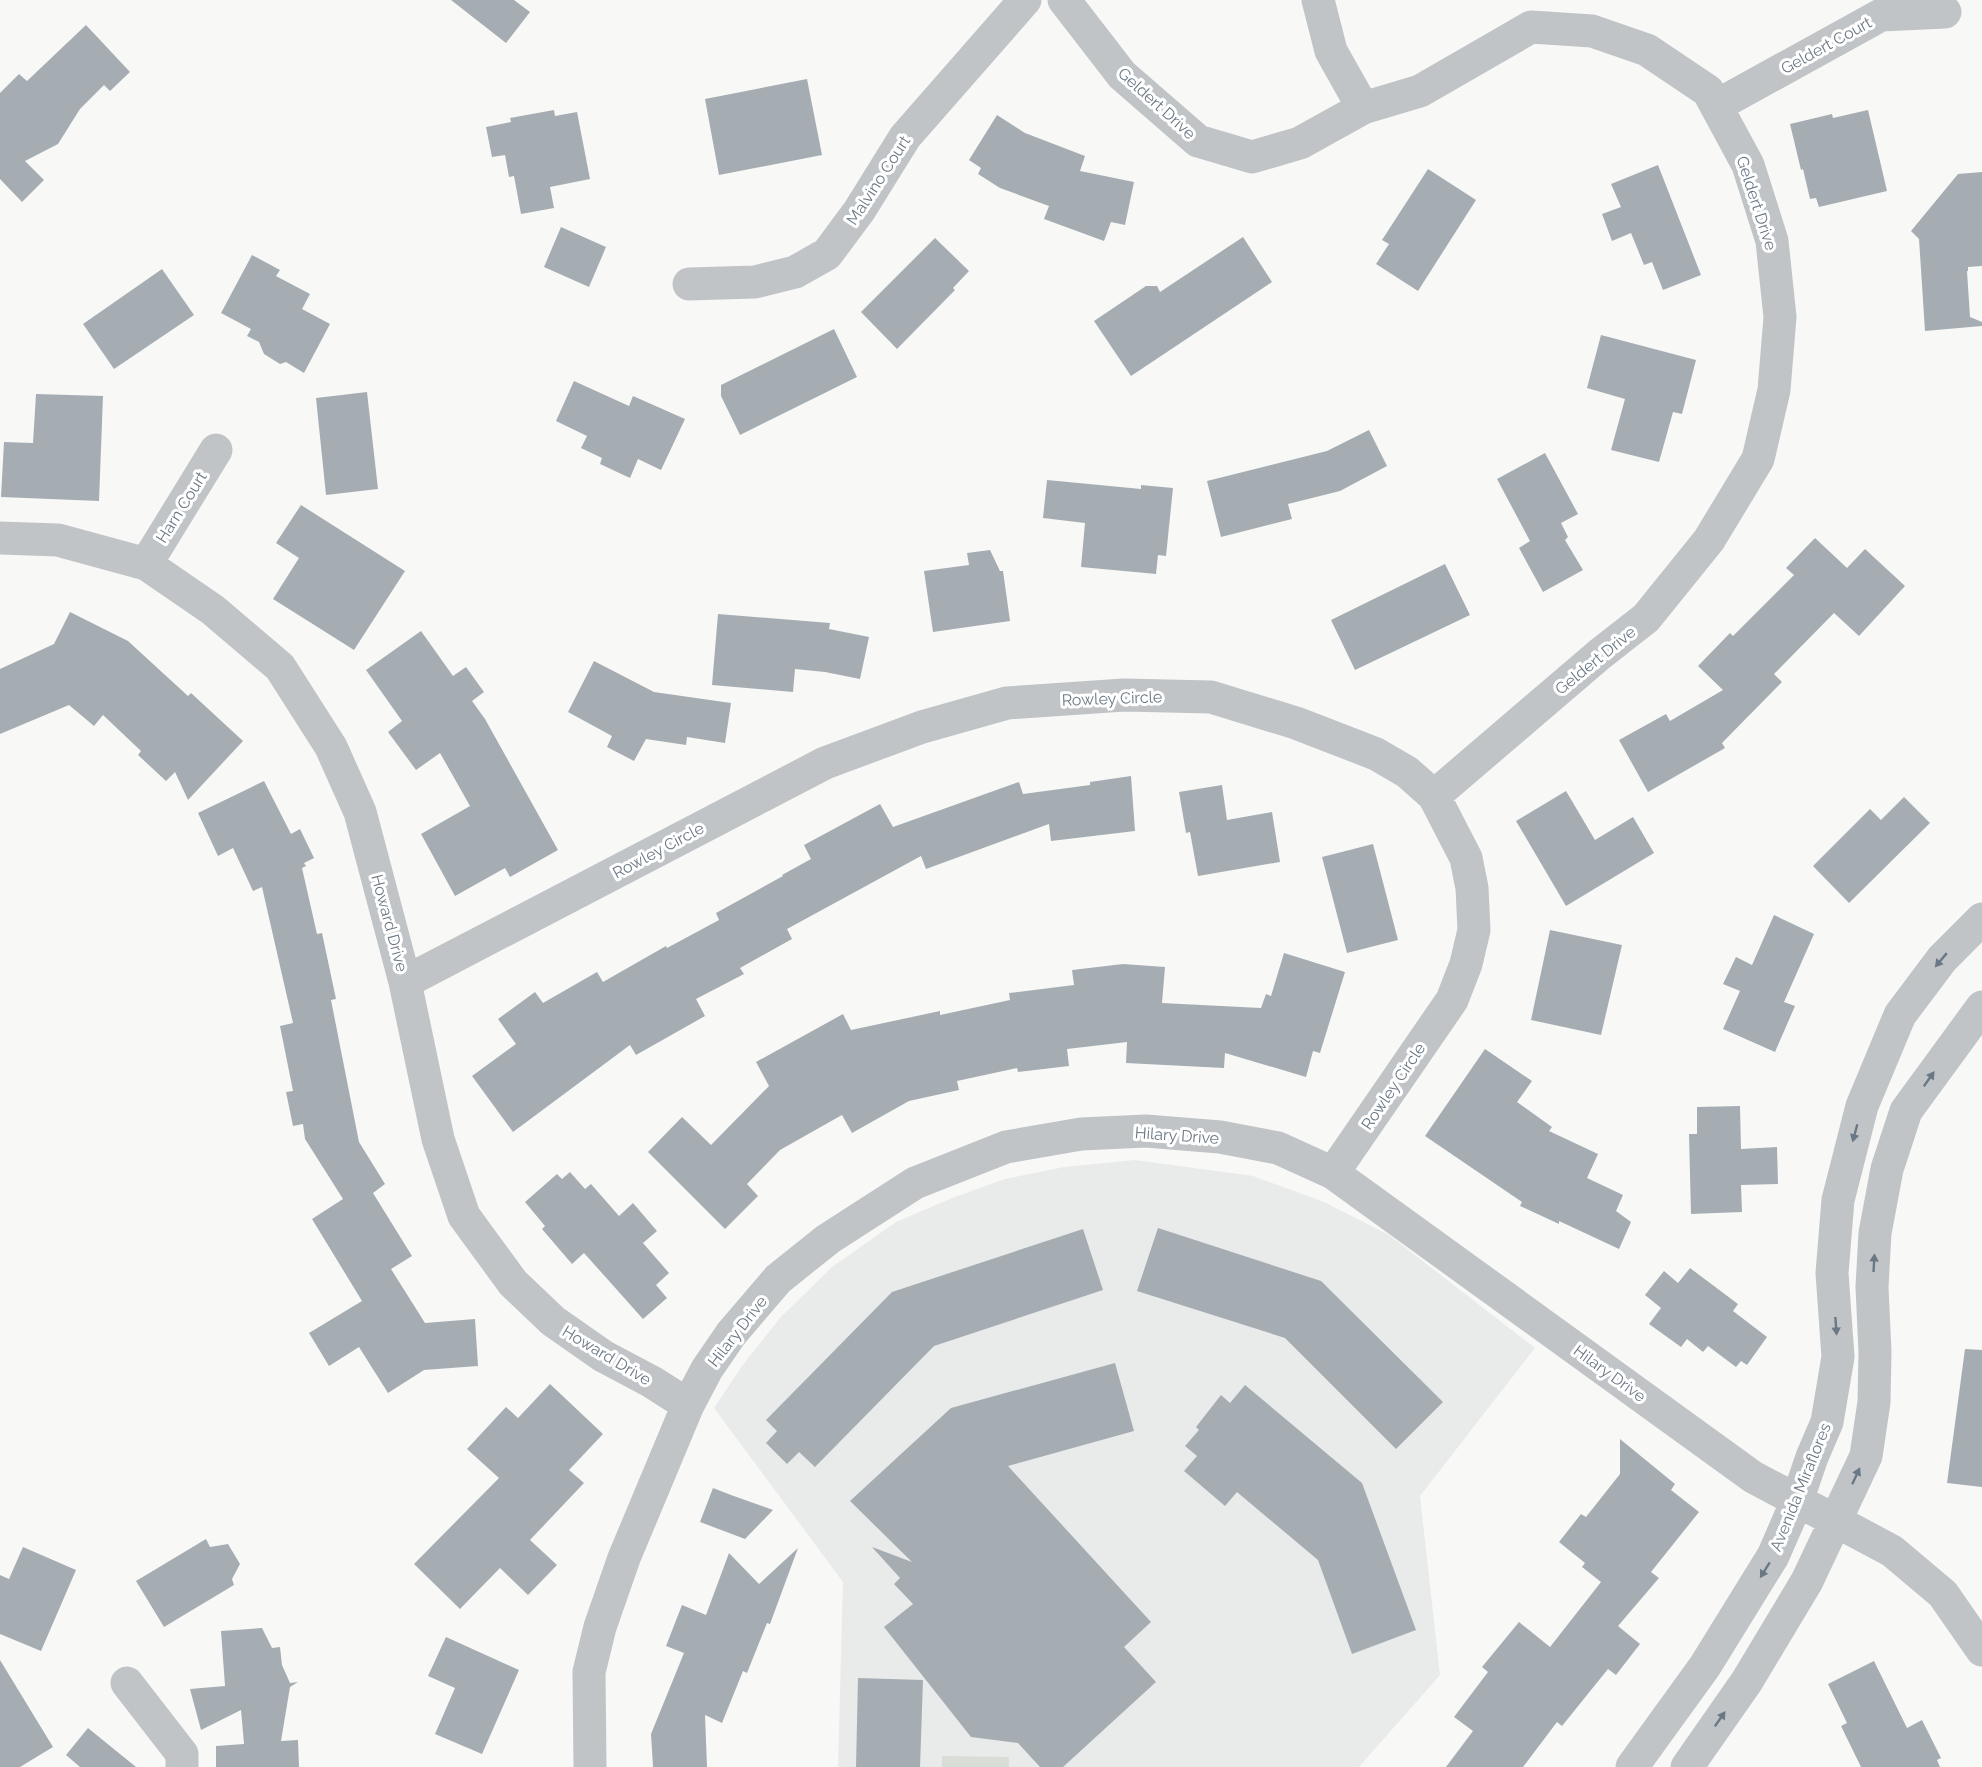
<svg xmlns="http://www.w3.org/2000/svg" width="1982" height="1767" viewBox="0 0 1982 1767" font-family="Raleway,sans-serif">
<rect width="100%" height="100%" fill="#f8f9f6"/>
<path fill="#e9eaea" d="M 1135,1160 L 1253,1176 L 1324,1202 L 1389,1235 L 1535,1348 L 1420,1496 L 1440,1675 L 1359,1767 L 838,1767 L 843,1582 L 714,1408 L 742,1366 L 780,1318 L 832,1267 L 896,1222 L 952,1198 L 1005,1179 L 1064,1167 Z"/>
<path fill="#d8ddd6" d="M 942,1756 L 1009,1757 L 1009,1767 L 942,1767 Z"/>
<path fill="#a5adb3" d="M 451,0 L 514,0 L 530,12 L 506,43 Z
M 86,25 L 130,72 L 110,91 L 104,85 L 80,109 L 58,144 L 25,161 L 44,180 L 22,202 L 0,179 L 0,93 L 19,74 L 27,81 Z
M 807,79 L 822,155 L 719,175 L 705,99 Z
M 554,110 L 555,116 L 577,112 L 590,179 L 550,187 L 554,208 L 521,214 L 514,176 L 509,177 L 505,155 L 492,157 L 486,127 L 511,122 L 510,118 Z
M 1868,110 L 1887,191 L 1819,207 L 1816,198 L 1810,199 L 1803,169 L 1801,170 L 1790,124 L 1832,114 L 1833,118 Z
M 997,115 L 1025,133 L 1085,156 L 1080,171 L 1134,182 L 1125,225 L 1111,222 L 1104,241 L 1044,219 L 1049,206 L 1000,188 L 978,174 L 981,168 L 969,160 Z
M 1658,165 L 1701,275 L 1663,290 L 1652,262 L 1644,265 L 1631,233 L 1612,241 L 1602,214 L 1621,207 L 1611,184 Z
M 1428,169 L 1476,200 L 1418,291 L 1376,264 L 1389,244 L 1382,240 Z
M 1982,172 L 1982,266 L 1968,267 L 1968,271 L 1967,271 L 1970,317 L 1982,322 L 1982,326 L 1925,331 L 1919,239 L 1911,231 L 1958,174 Z
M 561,227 L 606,247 L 589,287 L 544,267 Z
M 1243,237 L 1272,282 L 1131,376 L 1094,321 L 1146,286 L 1157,286 L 1160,292 Z
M 935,238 L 969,271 L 953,288 L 955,290 L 897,349 L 861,312 Z
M 252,255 L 280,270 L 276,276 L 310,294 L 302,309 L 330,324 L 304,373 L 286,362 L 280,364 L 264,354 L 259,342 L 247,336 L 251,329 L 221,313 Z
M 162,269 L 194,315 L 114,369 L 83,324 Z
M 834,329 L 857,377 L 740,435 L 721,396 L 721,385 Z
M 1601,335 L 1696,360 L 1682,414 L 1673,412 L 1659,462 L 1611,450 L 1625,399 L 1587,388 Z
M 574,381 L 629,406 L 633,396 L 685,419 L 661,470 L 638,459 L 630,478 L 600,464 L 602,458 L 581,448 L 587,436 L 556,421 Z
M 367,392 L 378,489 L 326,495 L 316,398 Z
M 36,394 L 103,396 L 99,501 L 1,497 L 4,442 L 33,443 Z
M 1369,430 L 1387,466 L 1340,491 L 1288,504 L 1292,519 L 1221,537 L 1207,481 L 1327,451 Z
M 1545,453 L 1578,514 L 1561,523 L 1568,537 L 1565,540 L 1583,570 L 1543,592 L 1519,548 L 1530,541 L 1497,479 Z
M 1047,480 L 1141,489 L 1141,485 L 1173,488 L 1166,556 L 1158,555 L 1156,574 L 1081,567 L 1085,523 L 1043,518 Z
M 301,505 L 405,571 L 354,650 L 273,599 L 299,558 L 276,543 Z
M 1815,538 L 1847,568 L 1865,549 L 1905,586 L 1859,636 L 1834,613 L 1774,674 L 1782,682 L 1722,743 L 1725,748 L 1648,792 L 1619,740 L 1666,714 L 1670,721 L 1723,690 L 1698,666 L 1730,633 L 1733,636 L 1794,575 L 1786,568 Z
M 990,550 L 1000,571 L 1003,571 L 1010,621 L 933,632 L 924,571 L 969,565 L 967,553 Z
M 1445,564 L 1470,615 L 1355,670 L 1331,620 Z
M 70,612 L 128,641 L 188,696 L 191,693 L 243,741 L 188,800 L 175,772 L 166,781 L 138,755 L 141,751 L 103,715 L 94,726 L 69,705 L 0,734 L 0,669 L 54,644 Z
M 718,614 L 830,623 L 829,629 L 869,637 L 860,679 L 825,672 L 795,669 L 793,692 L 712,685 Z
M 421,631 L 453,676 L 466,667 L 484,692 L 472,701 L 485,719 L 558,850 L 510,877 L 505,868 L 455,896 L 421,834 L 470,806 L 440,753 L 416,770 L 388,732 L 402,721 L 366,670 Z
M 594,661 L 654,692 L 731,703 L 725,743 L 687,737 L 686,745 L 646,739 L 634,761 L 607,747 L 612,736 L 568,712 Z
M 1131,776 L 1135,831 L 1051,841 L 1049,824 L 926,869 L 921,856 L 787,929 L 792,939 L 740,968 L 744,974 L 696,999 L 705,1016 L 636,1055 L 630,1045 L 513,1132 L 472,1076 L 516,1044 L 498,1019 L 535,992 L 543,1003 L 597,972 L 603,982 L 666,946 L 667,948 L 719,920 L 716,913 L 783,876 L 782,875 L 811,859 L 804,845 L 880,804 L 893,827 L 1019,782 L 1023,794 L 1090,785 L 1090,782 Z
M 264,781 L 291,834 L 300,829 L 314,858 L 304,863 L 306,866 L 302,868 L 317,934 L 322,933 L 336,999 L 331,1000 L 359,1142 L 385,1184 L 373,1193 L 412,1256 L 391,1269 L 425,1323 L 475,1319 L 478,1366 L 424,1370 L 388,1393 L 359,1347 L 329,1366 L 309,1333 L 362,1301 L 312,1219 L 343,1199 L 305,1139 L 303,1124 L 293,1126 L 286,1092 L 293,1091 L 280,1026 L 293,1023 L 262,887 L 253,891 L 233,848 L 218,856 L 198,813 Z
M 1222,785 L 1227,820 L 1272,812 L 1280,862 L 1198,876 L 1190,832 L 1186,833 L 1179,792 Z
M 1566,791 L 1595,840 L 1633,817 L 1654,853 L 1566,906 L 1516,821 Z
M 1904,797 L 1930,823 L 1849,903 L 1813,866 L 1870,809 L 1881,820 Z
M 1373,844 L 1398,940 L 1347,953 L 1322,857 Z
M 1774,915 L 1814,934 L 1784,1002 L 1795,1006 L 1775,1052 L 1723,1029 L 1740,991 L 1723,984 L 1736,957 L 1752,965 Z
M 1550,930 L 1622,945 L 1601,1035 L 1531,1020 Z
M 1284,953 L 1345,972 L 1320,1053 L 1313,1051 L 1306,1077 L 1225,1053 L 1224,1068 L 1126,1063 L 1127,1042 L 1067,1049 L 1069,1066 L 1018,1072 L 1017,1068 L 957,1081 L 959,1090 L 909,1101 L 852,1133 L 842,1115 L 780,1150 L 747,1184 L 758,1196 L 725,1229 L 648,1152 L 682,1117 L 711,1145 L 769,1086 L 756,1062 L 843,1014 L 851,1030 L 940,1011 L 940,1015 L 1010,1000 L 1009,993 L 1074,985 L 1072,970 L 1123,964 L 1165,967 L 1162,1003 L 1261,1008 L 1266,994 L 1271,996 Z
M 1485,1049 L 1532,1081 L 1517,1102 L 1552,1127 L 1549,1131 L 1598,1154 L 1587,1178 L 1623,1195 L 1616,1211 L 1631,1222 L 1619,1249 L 1559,1221 L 1559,1224 L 1520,1206 L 1522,1202 L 1425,1136 Z
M 1740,1106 L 1741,1149 L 1777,1147 L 1778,1184 L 1741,1185 L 1742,1212 L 1691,1214 L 1689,1134 L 1697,1134 L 1697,1107 Z
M 570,1172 L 585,1189 L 591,1184 L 619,1216 L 633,1203 L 657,1231 L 643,1243 L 669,1273 L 656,1285 L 667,1298 L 643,1319 L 584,1253 L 572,1264 L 542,1229 L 545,1226 L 525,1202 L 557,1174 L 562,1179 Z
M 1158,1228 L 1321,1281 L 1443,1402 L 1396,1449 L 1285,1338 L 1137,1291 Z
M 1083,1229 L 1103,1290 L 934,1346 L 815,1467 L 799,1452 L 787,1464 L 766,1443 L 777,1431 L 766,1420 L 892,1292 Z
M 1690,1268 L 1738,1304 L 1733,1311 L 1767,1337 L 1747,1365 L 1741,1361 L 1736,1367 L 1708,1346 L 1703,1352 L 1687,1339 L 1681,1347 L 1649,1324 L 1661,1308 L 1645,1295 L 1664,1271 L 1678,1283 Z
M 1965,1349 L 1982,1350 L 1982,1487 L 1947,1483 Z
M 1115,1363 L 1134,1431 L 1008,1466 L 1151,1622 L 1124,1647 L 1156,1682 L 1063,1767 L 1040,1767 L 1018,1743 L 971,1737 L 884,1627 L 913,1604 L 894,1584 L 900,1578 L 872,1547 L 912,1562 L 850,1501 L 951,1408 Z
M 550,1384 L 603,1434 L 569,1470 L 584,1483 L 530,1540 L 557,1565 L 528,1595 L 500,1568 L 460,1609 L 414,1564 L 499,1478 L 467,1449 L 506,1407 L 518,1418 Z
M 1245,1385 L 1362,1483 L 1416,1630 L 1352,1654 L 1318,1560 L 1237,1492 L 1225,1506 L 1184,1471 L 1197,1456 L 1185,1446 L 1199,1430 L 1196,1427 L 1221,1395 L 1230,1403 Z
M 1620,1439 L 1675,1484 L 1671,1490 L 1699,1512 L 1651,1572 L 1659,1578 L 1618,1626 L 1640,1644 L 1616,1675 L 1608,1669 L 1562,1726 L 1557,1722 L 1523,1767 L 1446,1767 L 1473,1731 L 1454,1717 L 1488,1672 L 1482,1667 L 1519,1622 L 1550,1647 L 1601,1582 L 1582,1567 L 1585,1563 L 1559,1542 L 1581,1514 L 1586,1517 L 1620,1474 Z
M 713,1488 L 731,1495 L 773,1510 L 745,1539 L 700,1522 Z
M 206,1539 L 210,1547 L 228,1544 L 240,1564 L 232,1579 L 234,1585 L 164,1627 L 136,1581 Z
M 23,1547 L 76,1570 L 41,1651 L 0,1634 L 0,1575 L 9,1579 Z
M 798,1548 L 770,1624 L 767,1623 L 747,1673 L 743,1671 L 722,1723 L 705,1715 L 707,1767 L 653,1767 L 651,1734 L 684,1653 L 666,1646 L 682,1605 L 706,1615 L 729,1553 L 759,1584 Z
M 262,1628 L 272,1648 L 280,1647 L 282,1665 L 290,1683 L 298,1682 L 290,1687 L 281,1741 L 298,1740 L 299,1767 L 216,1767 L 216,1746 L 244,1744 L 241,1710 L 201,1730 L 190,1689 L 225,1686 L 221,1631 Z
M 446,1637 L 519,1670 L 482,1754 L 435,1734 L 455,1688 L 428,1676 Z
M 0,1660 L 53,1747 L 20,1767 L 0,1767 Z
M 1874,1661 L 1907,1728 L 1922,1720 L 1941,1758 L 1937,1760 L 1940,1767 L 1861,1767 L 1841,1726 L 1847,1723 L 1828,1684 Z
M 858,1678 L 923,1680 L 920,1767 L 856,1767 Z
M 88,1728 L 136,1767 L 80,1767 L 66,1755 Z"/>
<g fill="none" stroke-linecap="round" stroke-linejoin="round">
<path stroke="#c0c4c7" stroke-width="33" d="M 1064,0 L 1122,75 L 1198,141 L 1252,157 L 1300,143 L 1363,108 L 1420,91 L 1531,27 L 1592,31 L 1647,50 L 1708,91 L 1748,165 L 1772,241 L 1780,317 L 1774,390 L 1758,459 L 1709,540 L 1646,618 L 1600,654 L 1434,796
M 1318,0 L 1331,51 L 1363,108
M 1716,106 L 1881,15 L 1945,12
M 689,284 L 755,282 L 795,272 L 827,254 L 859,211 L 905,137 L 1025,0
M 0,538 L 58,540 L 146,564 L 213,610 L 280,667 L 331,747 L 360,812 L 405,982 L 438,1139 L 464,1216 L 513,1283 L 553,1321 L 603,1356 L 652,1382 L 688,1405
M 146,564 L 216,450
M 405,982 L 825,763 L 922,727 L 1007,703 L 1124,695 L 1211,697 L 1296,723 L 1376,754 L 1407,772 L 1434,796 L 1466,858 L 1472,888 L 1474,930 L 1466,964 L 1452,1000 L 1333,1173
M 127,1683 L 182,1754 L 182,1767
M 590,1767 L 589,1672 L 600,1627 L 624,1558 L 688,1405 L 707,1369 L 731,1334 L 778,1279 L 828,1239 L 915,1183 L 1006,1147 L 1081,1134 L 1146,1131 L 1220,1137 L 1278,1148 L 1333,1173 L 1753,1477 L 1892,1551 L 1943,1594 L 1982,1650
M 1632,1767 L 1705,1666 L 1773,1556 L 1797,1501 L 1812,1457 L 1827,1422 L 1838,1357 L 1832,1273 L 1838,1200 L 1862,1106 L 1900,1015 L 1942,959 L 1982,919
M 1687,1767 L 1747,1681 L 1807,1581 L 1866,1456 L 1874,1402 L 1875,1352 L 1872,1287 L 1875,1233 L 1887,1169 L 1906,1111 L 1982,1007"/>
</g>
<defs><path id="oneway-solid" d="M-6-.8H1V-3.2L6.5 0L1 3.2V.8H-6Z" transform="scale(1.5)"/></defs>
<g fill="#6a7885">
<use href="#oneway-solid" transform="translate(1941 960) rotate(130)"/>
<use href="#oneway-solid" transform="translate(1929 1079) rotate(-55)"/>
<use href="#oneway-solid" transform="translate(1855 1133) rotate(105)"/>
<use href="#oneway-solid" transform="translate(1874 1263) rotate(-87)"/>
<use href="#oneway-solid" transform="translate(1836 1326) rotate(86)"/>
<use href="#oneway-solid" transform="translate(1856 1476) rotate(-65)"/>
<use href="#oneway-solid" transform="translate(1765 1570) rotate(122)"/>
<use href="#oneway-solid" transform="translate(1720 1719) rotate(-55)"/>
</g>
<g text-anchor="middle" stroke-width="6" stroke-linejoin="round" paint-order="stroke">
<g font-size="16" fill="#6a7885" stroke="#fff">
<text transform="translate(1826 45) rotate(-29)" y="6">Geldert Court</text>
<text transform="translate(1157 103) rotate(42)" y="6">Geldert Drive</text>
<text transform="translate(878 180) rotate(-57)" y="6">Malvino Court</text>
<text transform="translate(1757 203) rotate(72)" y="6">Geldert Drive</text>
<text transform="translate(181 507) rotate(-58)" y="6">Harn Court</text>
<text transform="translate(1595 660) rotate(-39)" y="6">Geldert Drive</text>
<text transform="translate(1112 698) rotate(-2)" y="6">Rowley Circle</text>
<text transform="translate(658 850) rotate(-28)" y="6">Rowley Circle</text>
<text transform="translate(390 923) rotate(75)" y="6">Howard Drive</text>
<text transform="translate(1393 1086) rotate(-56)" y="6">Rowley Circle</text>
<text transform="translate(1177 1135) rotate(4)" y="6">Hilary Drive</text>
<text transform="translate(737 1331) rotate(-52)" y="6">Hilary Drive</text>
<text transform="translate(607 1355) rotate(31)" y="6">Howard Drive</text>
<text transform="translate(1610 1373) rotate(36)" y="6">Hilary Drive</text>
<text transform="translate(1800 1487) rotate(-68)" y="6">Avenida Miraflores</text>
</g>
</g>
</svg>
